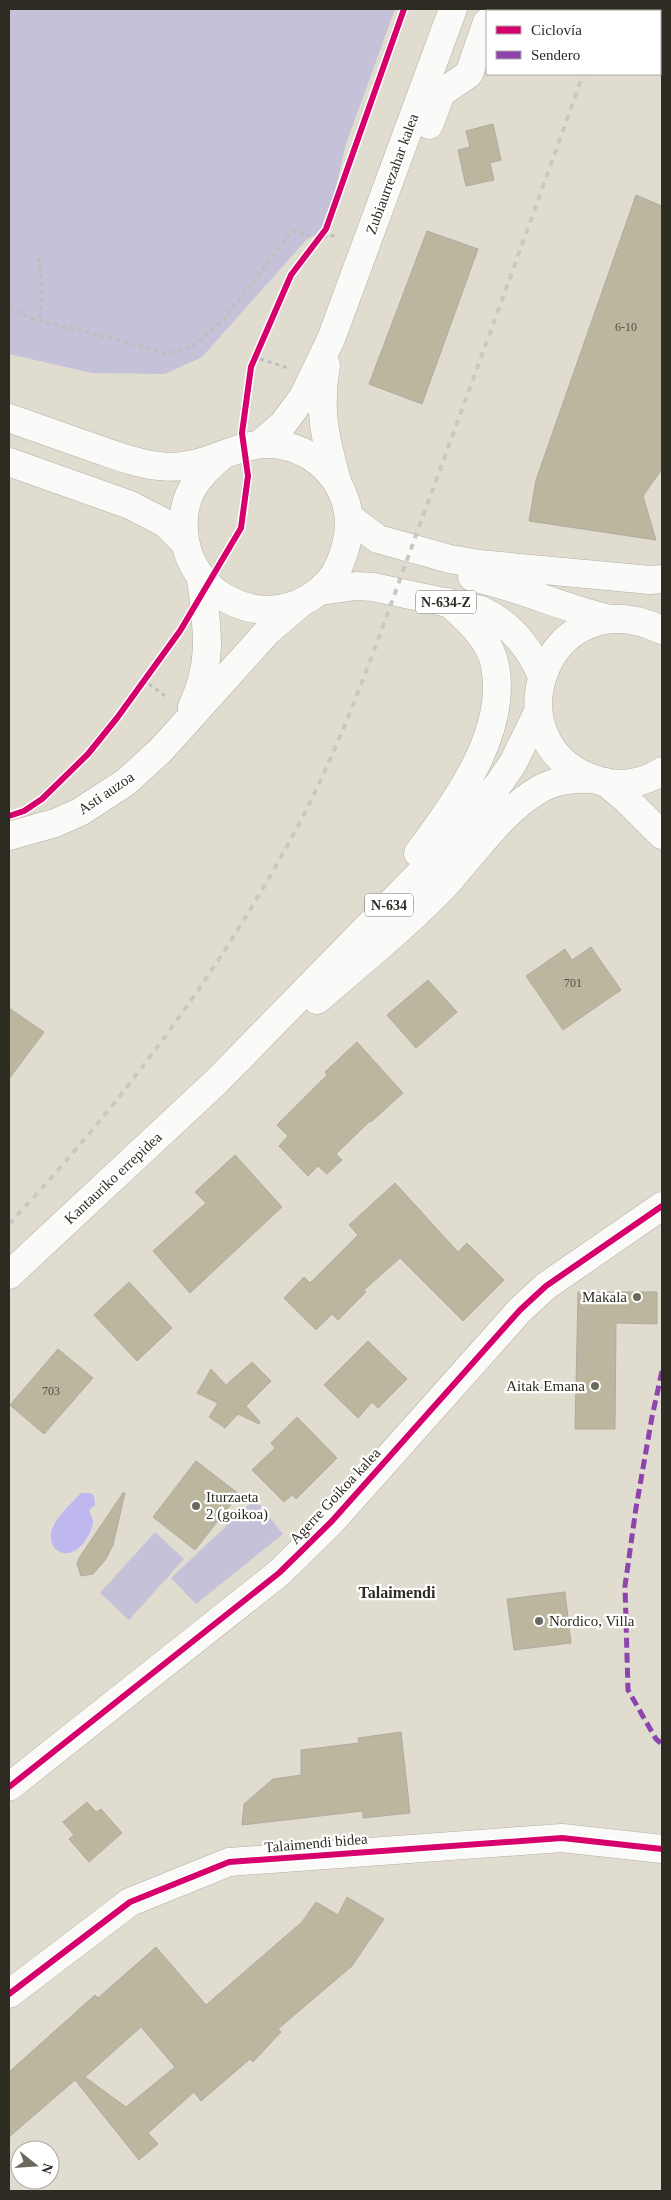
<svg xmlns="http://www.w3.org/2000/svg" width="671" height="2200" viewBox="0 0 671 2200" font-family="'Times New Roman',serif">
<rect width="100%" height="100%" fill="#e0dccf"/>
<path fill="#c4c1d8" d="M 10,9 L 395,9 L 346,144 L 326,229 L 307,239 L 202,357 L 165,374 L 92,373 L 9,354 Z
M 255,1499 L 283,1534 L 196,1604 L 171,1578 Z
M 155,1532 L 184,1559 L 129,1620 L 100,1593 Z"/>
<path fill="#beb8ee" d="M 81,1493 L 91,1493 L 94,1496 L 95,1505 L 89,1510 C 90,1513 92,1518 93,1521 C 93,1531 82,1549 72,1552 C 57,1558 47,1542 52,1529 C 57,1516 71,1504 81,1493 Z"/>
<path fill="#bdb69e" stroke="#aeaca1" fill-rule="evenodd" d="M 493,124 L 501,160 L 490,163 L 494,180 L 466,186 L 458,150 L 470,147 L 466,131 Z
M 636,195 L 662,206 L 662,469 L 643,496 L 656,540 L 529,521 L 536,480 Z
M 427,231 L 478,249 L 422,404 L 369,384 Z
M 591,947 L 621,990 L 563,1030 L 526,976 L 565,949 L 572,960 Z
M 428,980 L 457,1012 L 416,1048 L 387,1015 Z
M 9,1008 L 44,1032 L 9,1079 Z
M 357,1042 L 403,1093 L 371,1122 L 370,1121 L 336,1154 L 342,1160 L 327,1174 L 318,1166 L 308,1176 L 279,1146 L 288,1136 L 277,1125 L 327,1075 L 325,1072 Z
M 235,1155 L 282,1207 L 190,1293 L 153,1251 L 206,1203 L 195,1192 Z
M 395,1183 L 458,1252 L 467,1243 L 504,1280 L 463,1321 L 400,1258 L 364,1290 L 366,1292 L 338,1320 L 332,1314 L 316,1330 L 284,1298 L 304,1277 L 310,1283 L 358,1235 L 349,1225 Z
M 129,1282 L 172,1328 L 137,1361 L 94,1315 Z
M 578,1292 L 657,1292 L 657,1324 L 616,1323 L 615,1429 L 575,1429 Z
M 368,1341 L 407,1379 L 378,1408 L 372,1402 L 358,1418 L 324,1385 Z
M 58,1349 L 93,1378 L 44,1434 L 10,1405 Z
M 252,1362 L 271,1381 L 246,1406 L 260,1422 L 259,1424 L 238,1414 L 225,1428 L 209,1417 L 218,1403 L 197,1393 L 211,1369 L 226,1385 Z
M 297,1417 L 337,1458 L 296,1499 L 292,1495 L 284,1502 L 252,1470 L 275,1448 L 271,1443 Z
M 196,1461 L 239,1494 L 195,1550 L 153,1517 Z
M 123,1493 L 125,1493 L 113,1545 L 106,1559 L 93,1574 L 81,1576 L 77,1564 L 79,1558 Z
M 565,1592 L 571,1643 L 514,1650 L 507,1599 Z
M 401,1732 L 410,1813 L 363,1818 L 363,1811 L 242,1825 L 244,1804 L 273,1779 L 301,1775 L 301,1750 L 359,1743 L 358,1738 Z
M 87,1802 L 96,1812 L 101,1809 L 122,1833 L 89,1862 L 69,1839 L 74,1835 L 63,1822 Z
M 347,1897 L 384,1919 L 352,1966 L 278,2029 L 281,2032 L 253,2062 L 250,2059 L 201,2101 L 194,2092 L 148,2133 L 158,2144 L 139,2160 L 75,2080 L 9,2137 L 9,2072 L 95,1995 L 98,1998 L 156,1947 L 206,2005 L 302,1922 L 316,1902 L 338,1915 ZM 141,2027 L 175,2067 L 126,2107 L 85,2077 Z"/>
<g fill="none" stroke-linecap="round" stroke-linejoin="round">
<g stroke="#b3afa5" stroke-width="29">
<path id="minor" d="M 429,125 L 441,93 L 469,74 L 487,22
M 326,365 C 318,410 325,438 337,481
M 261,443 L 283,424 L 303,397 L 331,339 L 453,9
M 192,707 C 214,660 207,628 201,579
M 605,782 L 627,800 L 662,835
M 9,836 L 55,823 L 80,812 L 126,782 L 161,750 L 268,631 L 302,602
M 9,1787 L 279,1573 L 332,1521 L 520,1310 L 546,1286 L 662,1206
M 9,1994 L 130,1902 L 229,1862 L 562,1838 L 662,1849"/>
</g>
<g stroke="#b3afa5" stroke-width="29">
<path id="highway" d="M 9,418 C 37,428 66,438 94,448 C 115,455 137,464 159,466 C 214,474 248,424 305,453 C 323,463 337,478 344,497 C 353,520 349,542 340,563 C 335,577 323,589 311,597 C 258,631 187,593 184,531 C 183,518 185,503 191,491 C 199,476 210,466 223,455
M 9,462 L 130,505 L 165,523 L 185,543
M 349,517 L 378,539 L 450,559 L 479,564 L 650,580 L 662,579
M 472,577 C 519,587 563,608 610,619
M 320,591 L 356,586 L 373,587 L 481,610 C 511,624 529,647 542,676
M 662,630 C 544,574 486,749 600,781 C 620,787 645,783 662,771
M 418,853 C 455,804 508,732 495,666 C 491,640 467,619 448,602
M 317,1000 C 361,962 407,925 447,883 C 475,852 506,806 544,787 C 558,780 576,778 592,779
M 9,1275 L 217,1081 L 438,855 L 481,807 L 500,782 L 513,763 L 538,712"/>
</g>
<path stroke="#c0beba" stroke-width="3" stroke-dasharray="4 4" stroke-linecap="butt" d="M 39,258 L 42,292 L 39,321
M 9,308 L 36,320 L 115,339 L 166,354 L 194,345 L 224,319 L 292,231 L 319,238 L 337,235
M 260,359 L 288,368
M 149,684 L 168,698"/>
<use href="#minor" stroke="#fafaf8" stroke-width="28"/>
<use href="#highway" stroke="#fafaf8" stroke-width="28"/>
<path stroke="#c8c8c4" stroke-width="4" stroke-dasharray="6 6" stroke-linecap="butt" d="M 605,11 L 606,9
M 9,1224 C 121,1105 222,969 299,824 C 350,726 385,619 423,516 C 477,369 531,221 583,74"/>
<path stroke="#8e44ad" stroke-width="5" stroke-dasharray="10 5" stroke-linecap="butt" d="M 662,1371 L 652,1417 L 636,1508 L 625,1586 L 628,1690 L 656,1739 L 662,1744"/>
<g stroke="#fff" stroke-width="9">
<path id="cycleway" d="M 9,816 L 24,811 L 42,799 L 88,754 L 117,718 L 180,631 L 241,528 L 248,476 L 242,433 L 251,367 L 291,275 L 326,229 L 404,9
M 9,1787 L 279,1573 L 332,1521 L 520,1310 L 546,1286 L 662,1206
M 9,1994 L 130,1902 L 229,1862 L 562,1838 L 662,1849"/>
</g>
<use href="#cycleway" stroke="#d6006c" stroke-width="6"/>
</g>
<g fill="#6c695f" stroke="#fff" stroke-width="2">
<circle cx="637" cy="1297" r="5"/>
<circle cx="595" cy="1386" r="5"/>
<circle cx="196" cy="1506" r="5"/>
<circle cx="539" cy="1621" r="5"/>
</g>
<g text-anchor="middle" stroke-width="4.5" stroke-linejoin="round" paint-order="stroke">
<g font-size="12" fill="#524e41">
<text x="626" y="331">6-10</text>
<text x="573" y="987">701</text>
<text x="51" y="1395">703</text>
</g>
<g fill="#fff" stroke="#6d6b64" stroke-width="1">
<rect x="416" y="590.5" width="60" height="23" rx="4"/>
<rect x="365" y="893.5" width="48" height="23" rx="4"/>
</g>
<g font-size="14" font-weight="bold" fill="#2e2b22">
<text x="446" y="607">N-634-Z</text>
<text x="389" y="910">N-634</text>
</g>
<g font-size="15" fill="#2e2b22" stroke="#fff">
<text transform="translate(392 174) rotate(-70)" y="5">Zubiaurrezahar kalea</text>
<text transform="translate(106 793) rotate(-34)" y="5">Asti auzoa</text>
<text transform="translate(113 1178) rotate(-43)" y="5">Kantauriko errepidea</text>
<text transform="translate(335 1496) rotate(-47)" y="5">Agerre Goikoa kalea</text>
<text transform="translate(316 1843) rotate(-5)" y="5">Talaimendi bidea</text>
</g>
<g font-size="15" fill="#2e2b22" stroke="#fff" text-anchor="end">
<text x="627" y="1302">Makala</text>
<text x="585" y="1391">Aitak Emana</text>
<text x="206" y="1502" text-anchor="start">Iturzaeta<tspan x="206" dy="17">2 (goikoa)</tspan></text>
<text x="549" y="1626" text-anchor="start">Nordico, Villa</text>
</g>
<g font-size="16" font-weight="bold" fill="#2e2b22" stroke="#fff">
<text x="397" y="1598">Talaimendi</text>
</g>
</g>
<rect width="671" height="2200" fill="none" stroke="#2e2b22" stroke-width="20"/>
<rect x="486" y="10" width="175" height="65" fill="#ffffff" stroke="#abaaa7"/>
<rect x="496" y="26" width="25" height="8" fill="#d6006c" stroke="#abaaa7"/>
<text x="531" y="35" font-size="15" fill="#2e2b22">Ciclovía</text>
<rect x="496" y="51" width="25" height="8" fill="#8e44ad" stroke="#abaaa7"/>
<text x="531" y="60" font-size="15" fill="#2e2b22">Sendero</text>
<g transform="translate(35 2165) rotate(107)"><circle r="24" fill="#ffffff" stroke="#abaaa7"/>
<path d="M0-4L9 19L0 12L-9 19Z" fill="#6c695f"/>
<text y="-8" font-size="14" font-weight="bold" text-anchor="middle" fill="#2e2b22">N</text>
</g>
</svg>
